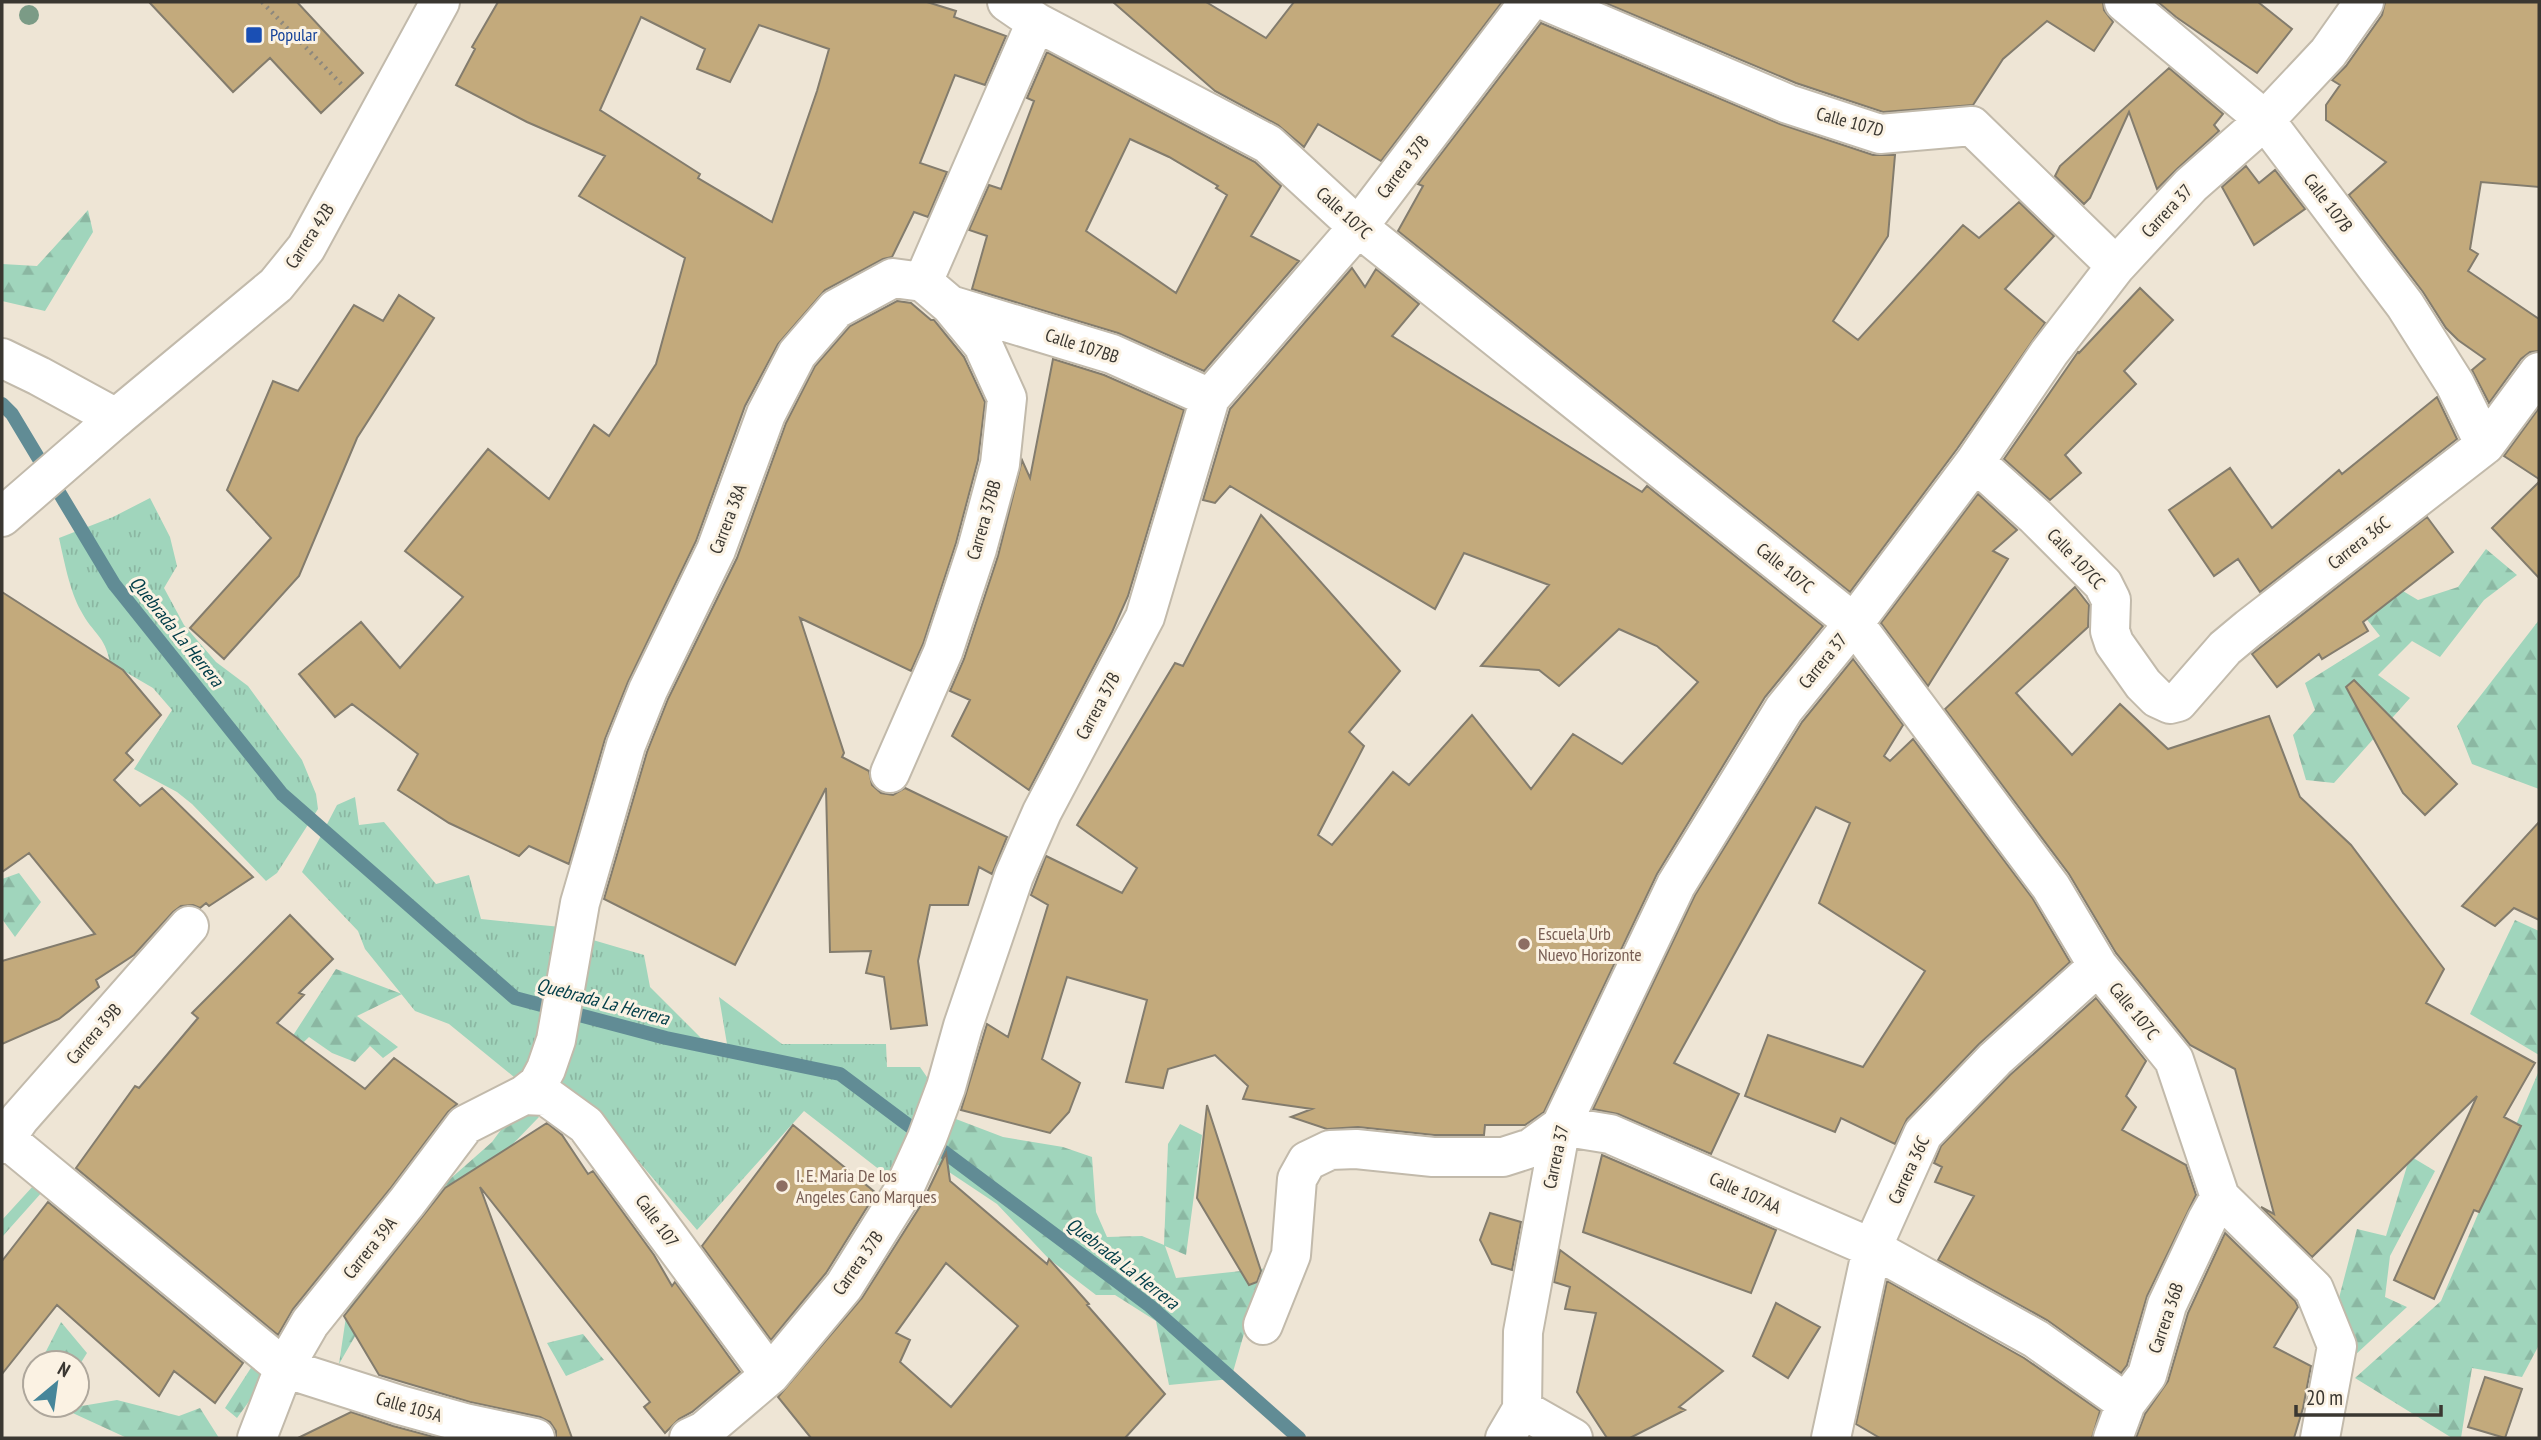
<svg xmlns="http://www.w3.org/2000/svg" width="2541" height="1440" viewBox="0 0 2541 1440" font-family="'PT Sans Narrow',sans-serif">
<defs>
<pattern id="forest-firs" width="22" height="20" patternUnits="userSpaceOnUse" patternTransform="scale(1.75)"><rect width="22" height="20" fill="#a0d5bc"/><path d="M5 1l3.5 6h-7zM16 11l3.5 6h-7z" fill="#8bb7a2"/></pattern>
<pattern id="park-tufts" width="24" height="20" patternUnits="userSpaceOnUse" patternTransform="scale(1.75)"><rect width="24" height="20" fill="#a0d5bc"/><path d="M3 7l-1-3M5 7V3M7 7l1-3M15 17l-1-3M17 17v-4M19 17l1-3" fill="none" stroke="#8bb7a2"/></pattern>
</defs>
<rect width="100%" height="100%" fill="#eee5d5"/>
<path fill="url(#forest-firs)" d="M 88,210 L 93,232 L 45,311 L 2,301 L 2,264 L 37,266 Z
M 2486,549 L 2517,575 L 2484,600 L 2440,657 L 2412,641 L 2378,675 L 2410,698 L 2334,783 L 2306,780 L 2293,735 L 2315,710 L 2305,683 L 2380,636 L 2353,602 L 2381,578 L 2418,600 L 2458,587 Z
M 2539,620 L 2539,789 L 2472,764 L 2457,726 Z
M 19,873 L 41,902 L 15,937 L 2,919 L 2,879 Z
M 2515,920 L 2539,931 L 2539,1055 L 2470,1014 Z
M 336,969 L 402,994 L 357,1016 L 398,1047 L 383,1058 L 370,1046 L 355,1062 L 332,1053 L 309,1037 L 263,1082 Z
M 2538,1073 L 2539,1345 L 2522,1377 L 2472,1368 L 2461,1438 L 2452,1438 L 2355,1378 L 2441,1301 Z
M 520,1104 L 539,1117 L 470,1188 L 373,1305 L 339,1364 L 347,1310 L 415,1210 L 492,1142 Z
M 948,1116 L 1003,1137 L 1063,1147 L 1092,1157 L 1096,1212 L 1107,1237 L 1142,1236 L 1164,1245 L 1168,1144 L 1180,1124 L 1202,1135 L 1186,1255 L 1165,1246 L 1176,1278 L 1269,1268 L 1247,1323 L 1231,1379 L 1169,1385 L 1156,1321 L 1115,1295 L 1096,1295 L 1049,1259 L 997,1204 L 937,1164 Z
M 2410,1156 L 2435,1171 L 2390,1256 L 2385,1297 L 2407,1307 L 2354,1356 L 2339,1298 L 2357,1229 L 2386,1236 Z
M 55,1162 L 59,1173 L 2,1237 L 2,1220 Z
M 126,1205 L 205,1278 L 276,1364 L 237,1418 L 225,1408 L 256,1360 L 118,1232 Z
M 61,1322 L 87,1353 L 77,1369 L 77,1363 L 40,1363 Z
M 583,1334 L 604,1360 L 566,1376 L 547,1343 Z
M 117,1400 L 179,1416 L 200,1408 L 219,1438 L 127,1438 L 64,1409 Z"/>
<path fill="url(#park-tufts)" d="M 150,498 L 170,537 L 177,566 L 164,588 L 184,625 L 216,662 L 248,686 L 302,760 L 316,794 L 318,809 L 277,873 L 266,881 L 192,804 L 177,792 L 134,769 L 172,710 L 153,688 L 110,663 C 105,635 93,634 81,611 C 70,592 64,560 59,538 L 113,517 Z
M 355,797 L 359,825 L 384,822 L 436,884 L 469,875 L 481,919 L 561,927 L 534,1078 L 514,1077 L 449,1024 L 415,1011 L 365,949 L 358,931 L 302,872 L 337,805 Z
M 593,940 L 644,955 L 650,987 L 701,1038 L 727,1044 L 719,997 L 782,1044 L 886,1044 L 887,1067 L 920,1067 L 929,1080 L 894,1181 L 804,1111 L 697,1230 L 612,1130 L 549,1082 Z"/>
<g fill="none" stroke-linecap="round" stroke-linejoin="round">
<path stroke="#618c95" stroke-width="14" d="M 2,404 L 12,414 L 114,584 L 282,794 L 515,998 L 666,1038 L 840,1074 L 1150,1306 L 1299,1438"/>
</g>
<path fill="#c3aa7c" stroke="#837c6d" stroke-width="2" fill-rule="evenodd" d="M 149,2 L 297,2 L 363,73 L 321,113 L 270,58 L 233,92 Z
M 498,2 L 927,2 L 956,11 L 954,17 L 1006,36 L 985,85 L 955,75 L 920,163 L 947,172 L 928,217 L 914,212 L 892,257 L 883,259 L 825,290 L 778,344 L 745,406 L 696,541 L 628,682 L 605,739 L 569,864 L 529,846 L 519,856 L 449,823 L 398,790 L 418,754 L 352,704 L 335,717 L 299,674 L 361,622 L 400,668 L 463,597 L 405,551 L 488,449 L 549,499 L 594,425 L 609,436 L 656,364 L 685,258 L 579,196 L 605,156 L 527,122 L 456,85 L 475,49 L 472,47 ZM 641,17 L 705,49 L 697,69 L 730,82 L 759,25 L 829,49 L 817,91 L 772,222 L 698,178 L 700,174 L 600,110 Z
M 1113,2 L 1206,2 L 1266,38 L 1294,2 L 1502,2 L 1381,161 L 1318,124 L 1304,147 L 1278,125 L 1215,91 Z
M 1603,2 L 2103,2 L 2104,10 L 2113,22 L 2094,51 L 2047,21 L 2003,59 L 1973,105 L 1883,112 L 1796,83 Z
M 2158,2 L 2258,2 L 2292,29 L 2257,73 L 2176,17 Z
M 2385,2 L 2539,2 L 2539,187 L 2481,182 L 2470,249 L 2478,254 L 2468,271 L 2539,319 L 2539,351 L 2530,352 L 2521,359 L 2489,403 L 2472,370 L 2485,359 L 2458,340 L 2446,328 L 2423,292 L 2349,195 L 2386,162 L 2326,120 L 2326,105 L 2340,85 L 2332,80 L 2346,66 L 2382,15 Z
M 1541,23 L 1780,124 L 1873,155 L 1895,155 L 1888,236 L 1833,321 L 1858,340 L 1963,225 L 1979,238 L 2019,202 L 2054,236 L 2005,289 L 2045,323 L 1957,449 L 1850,592 L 1398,231 L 1423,186 L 1418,184 Z
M 1047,52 L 1255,162 L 1281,186 L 1251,236 L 1299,261 L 1204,371 L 1118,333 L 972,289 L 987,236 L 969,230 L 989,185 L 1001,189 L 1034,101 L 1027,98 ZM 1130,139 L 1169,157 L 1218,186 L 1216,188 L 1227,195 L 1176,293 L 1086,231 Z
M 2169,68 L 2223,114 L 2214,125 L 2219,131 L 2177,169 L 2157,189 L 2129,112 L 2090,198 L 2084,204 L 2055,176 L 2060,166 Z
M 2246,166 L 2259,183 L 2275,170 L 2305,209 L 2254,245 L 2222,187 Z
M 1352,268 L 1365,287 L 1376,269 L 1419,304 L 1392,336 L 1642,492 L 1647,486 L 1823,626 L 1765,697 L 1657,874 L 1544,1112 L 1525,1125 L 1485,1125 L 1484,1135 L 1434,1135 L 1358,1127 L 1327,1129 L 1291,1117 L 1312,1109 L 1243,1099 L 1248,1086 L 1215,1055 L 1168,1069 L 1163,1088 L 1126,1082 L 1147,1000 L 1067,977 L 1042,1059 L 1080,1083 L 1069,1112 L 1050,1133 L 961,1110 L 987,1024 L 1008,1037 L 1048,905 L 1031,895 L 1046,856 L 1122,893 L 1137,868 L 1077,825 L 1175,663 L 1183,666 L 1261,515 L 1400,671 L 1349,732 L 1364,746 L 1318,835 L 1332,845 L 1393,772 L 1409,785 L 1472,715 L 1531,789 L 1573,734 L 1622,764 L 1698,682 L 1657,646 L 1619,629 L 1559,686 L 1539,670 L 1481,666 L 1549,585 L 1464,553 L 1435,609 L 1230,486 L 1215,503 L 1203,500 L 1230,409 Z
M 2140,288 L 2173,320 L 2124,371 L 2136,384 L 2065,455 L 2081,473 L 2050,500 L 2004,459 L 2078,352 L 2079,353 Z
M 399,295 L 434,318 L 357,438 L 299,576 L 224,659 L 190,628 L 271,538 L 227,490 L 273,381 L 298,391 L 354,305 L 383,321 Z
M 897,301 L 911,303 L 931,320 L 934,320 L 964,357 L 985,402 L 978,460 L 956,543 L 923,644 L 911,671 L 800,618 L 844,753 L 842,757 L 869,771 L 872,785 L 881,793 L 893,795 L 905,788 L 1007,837 L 992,874 L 979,867 L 968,905 L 930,905 L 918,961 L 927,1025 L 891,1029 L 884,977 L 866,973 L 871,951 L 830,952 L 826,788 L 735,965 L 604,899 L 647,752 L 668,699 L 737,558 L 786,423 L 815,366 L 850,326 Z
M 1053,359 L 1104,375 L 1184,410 L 1128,596 L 1112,632 L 1029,790 L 952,736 L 970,700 L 950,691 L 964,659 L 998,556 L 1022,460 L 1030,478 Z
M 2437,397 L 2457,439 L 2260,592 L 2238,559 L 2214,576 L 2169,510 L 2230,468 L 2272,528 L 2339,470 L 2342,474 Z
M 2539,408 L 2539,479 L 2504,456 Z
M 2539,482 L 2539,578 L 2492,528 Z
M 1978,494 L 2017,530 L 1993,551 L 2008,559 L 1928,686 L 1881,623 Z
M 2427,517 L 2453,552 L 2363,622 L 2368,631 L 2322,659 L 2319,654 L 2277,687 L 2252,654 Z
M 2075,587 L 2089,605 L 2088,627 L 2016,693 L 2072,755 L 2120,704 L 2168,749 L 2269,716 L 2300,797 L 2351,845 L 2444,969 L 2426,1003 L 2535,1063 L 2504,1117 L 2521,1126 L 2479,1212 L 2474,1210 L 2434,1299 L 2394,1280 L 2477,1096 L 2312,1257 L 2261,1207 L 2274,1214 L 2235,1069 L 2190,1045 L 2116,953 L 2069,874 L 1945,709 Z
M 2,592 L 123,670 L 161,715 L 126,753 L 133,760 L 114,780 L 140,806 L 162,788 L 253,877 L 209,906 L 206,903 L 200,908 L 193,905 L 181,906 L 173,912 L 134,955 L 96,980 L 99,987 L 59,1019 L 2,1044 L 2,961 L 95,934 L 29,853 L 2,872 Z
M 1853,659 L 1903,725 L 1884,756 L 1890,761 L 1913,739 L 2033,899 L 2070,962 L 1979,1044 L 1907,1119 L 1895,1144 L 1841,1118 L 1835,1132 L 1745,1096 L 1768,1035 L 1863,1067 L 1925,971 L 1819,903 L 1850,823 L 1816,807 L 1674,1063 L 1739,1094 L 1711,1154 L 1618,1114 L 1593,1109 L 1695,895 L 1802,722 Z
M 2354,680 L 2457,784 L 2425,815 L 2403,793 L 2346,687 Z
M 2539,822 L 2539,920 L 2514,908 L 2495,926 L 2462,906 Z
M 290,915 L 333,959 L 299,993 L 304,995 L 277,1023 L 365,1089 L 394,1058 L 457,1104 L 448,1112 L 390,1189 L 293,1309 L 278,1335 L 76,1168 L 135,1086 L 139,1088 L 198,1018 L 192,1013 Z
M 2096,998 L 2146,1061 L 2126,1096 L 2136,1107 L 2122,1130 L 2186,1165 L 2196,1195 L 2147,1296 L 2127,1365 L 2121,1373 L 2047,1320 L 1938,1260 L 1974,1196 L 1935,1182 L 1942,1167 L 1934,1163 L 1941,1146 L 2010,1075 Z
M 1207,1105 L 1261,1271 L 1257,1282 L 1249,1285 L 1197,1198 Z
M 547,1123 L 562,1135 L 588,1174 L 593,1171 L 654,1255 L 672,1286 L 675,1282 L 740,1372 L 692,1412 L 679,1419 L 665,1433 L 644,1407 L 650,1402 L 480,1187 L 572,1438 L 556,1438 L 556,1431 L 550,1422 L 540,1417 L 470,1402 L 379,1375 L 344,1316 L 445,1188 Z
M 793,1125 L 876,1193 L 826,1273 L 771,1340 L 702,1246 Z
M 946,1153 L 950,1181 L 1047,1264 L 1049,1259 L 1089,1304 L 1087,1305 L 1165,1394 L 1125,1438 L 811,1438 L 778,1397 L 862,1298 L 921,1205 ZM 946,1263 L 1018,1326 L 951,1407 L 900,1362 L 910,1340 L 896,1333 Z
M 1602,1155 L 1776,1230 L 1751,1293 L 1583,1232 Z
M 48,1202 L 243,1363 L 215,1403 L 174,1371 L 159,1396 L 57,1305 L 2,1374 L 2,1261 Z
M 1490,1213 L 1521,1222 L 1512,1270 L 1492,1264 L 1480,1240 Z
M 2225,1233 L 2295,1301 L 2298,1307 L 2274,1347 L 2311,1366 L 2303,1408 L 2294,1438 L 2136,1438 L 2145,1414 L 2168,1381 L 2188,1313 Z
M 1560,1250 L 1723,1371 L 1679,1407 L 1685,1410 L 1630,1438 L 1607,1438 L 1577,1392 L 1596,1313 L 1565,1309 L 1570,1287 L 1554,1282 Z
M 1887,1281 L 2024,1358 L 2100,1411 L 2092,1438 L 1880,1438 L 1856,1424 Z
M 1776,1303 L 1820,1327 L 1788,1378 L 1753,1356 Z
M 2485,1377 L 2522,1389 L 2505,1438 L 2468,1427 Z
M 351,1412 L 393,1426 L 438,1438 L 298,1438 Z"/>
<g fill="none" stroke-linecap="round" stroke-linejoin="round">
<g stroke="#c2baab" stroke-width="42">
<path id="street" d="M 1007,2 L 1036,22 L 1268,144 L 1358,227 L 1854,623 L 2051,887 L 2098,966 L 2174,1060 L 2220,1197 L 2314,1289 L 2337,1346 L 2320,1438
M 1548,2 L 1788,104 L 1880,134 L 1972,126 L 2116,266
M 2124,2 L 2265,120 L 2405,305 L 2455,384 L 2485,445
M 923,282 L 1036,22
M 950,305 L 1112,354 L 1210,398
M 1975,462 L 2036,517 L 2103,584 L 2111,600 L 2110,631 L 2114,643 L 2143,684 L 2157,698 L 2170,704 L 2178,702 L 2225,648 L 2249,628 L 2485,445 L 2539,372
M 2,517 L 116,418
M 890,773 L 943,652 L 977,549 L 1000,464 L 1007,398 L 983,345 L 950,305 L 923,282
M 524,1095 L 546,1096 L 586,1125 L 770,1375
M 6,1139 L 284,1368 L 400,1405 L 465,1423 L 535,1438
M 2,1144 L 20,1118 L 189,926
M 1263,1325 L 1291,1255 L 1297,1179 L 1307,1161 L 1330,1150 L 1356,1149 L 1433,1157 L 1503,1157 L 1531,1148 L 1561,1126 L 1610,1134 L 1872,1248 L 2036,1339 L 2126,1403
M 1522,1409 L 1573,1438
M 257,1438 L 284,1368 L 310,1323 L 407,1202 L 465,1125 L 524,1095 L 538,1084 L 546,1069 L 556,1040 L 580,903 L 626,745 L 648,690 L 716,550 L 766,414 L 797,354 L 836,309 L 893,278 L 923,282
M 689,1438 L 704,1431 L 770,1375 L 844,1286 L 902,1193 L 927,1138 L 946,1087 L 963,1026 L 1014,876 L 1042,812 L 1145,617 L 1210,398 L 1358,227 L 1529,2
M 1505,1438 L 1522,1409 L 1523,1332 L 1561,1126 L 1676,885 L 1784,709 L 1854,623 L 1975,462 L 2049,353 L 2116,266 L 2191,185 L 2265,120 L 2328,53 L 2364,2
M 1831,1438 L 1872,1248 L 1923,1134 L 1995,1059 L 2098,966
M 2113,1438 L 2126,1403 L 2147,1375 L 2167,1305 L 2207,1220 L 2220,1197"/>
</g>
<g stroke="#c2baab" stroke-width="42">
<path id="secondary" d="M 2,358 L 39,376 L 116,418 L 276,285 L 306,248 L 440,2"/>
</g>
<path stroke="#8d887d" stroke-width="4.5" stroke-dasharray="2 5" stroke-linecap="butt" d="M 262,2 L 343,86"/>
<use href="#street" stroke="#fff" stroke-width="38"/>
<use href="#secondary" stroke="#fff" stroke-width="38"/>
</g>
<circle fill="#7b9b86" cx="29" cy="15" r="10"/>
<rect fill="#1a4fb4" stroke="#fbf2e3" stroke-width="2.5" x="245" y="26" width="18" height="18" rx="3.5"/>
<g fill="#8d6e63" stroke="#fbf2e3" stroke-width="2.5">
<circle cx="1524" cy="944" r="7"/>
<circle cx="782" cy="1186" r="7"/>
</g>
<g text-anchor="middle" stroke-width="6" stroke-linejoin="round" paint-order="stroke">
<g font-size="18" fill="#164399" stroke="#fbf2e3" text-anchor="start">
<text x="270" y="41">Popular</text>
</g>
<g font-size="18" fill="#3a3731" stroke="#fbf2e3">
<text transform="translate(1850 122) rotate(15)" y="6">Calle 107D</text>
<text transform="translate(1403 167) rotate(-53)" y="6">Carrera 37B</text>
<text transform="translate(2328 203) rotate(53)" y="6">Calle 107B</text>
<text transform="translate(2167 211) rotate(-47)" y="6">Carrera 37</text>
<text transform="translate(1344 213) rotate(42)" y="6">Calle 107C</text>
<text transform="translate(310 236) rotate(-57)" y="6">Carrera 42B</text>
<text transform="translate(1082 346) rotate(18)" y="6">Calle 107BB</text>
<text transform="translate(728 519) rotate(-69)" y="6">Carrera 38A</text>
<text transform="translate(984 520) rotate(-74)" y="6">Carrera 37BB</text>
<text transform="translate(2359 543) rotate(-38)" y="6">Carrera 36C</text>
<text transform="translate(2076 559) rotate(47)" y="6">Calle 107CC</text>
<text transform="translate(1785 568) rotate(39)" y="6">Calle 107C</text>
<text transform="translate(1823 661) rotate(-51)" y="6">Carrera 37</text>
<text transform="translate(1098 706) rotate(-62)" y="6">Carrera 37B</text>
<text transform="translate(2134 1011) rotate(51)" y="6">Calle 107C</text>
<text transform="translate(94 1034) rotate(-49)" y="6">Carrera 39B</text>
<text transform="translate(1556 1157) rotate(-78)" y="6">Carrera 37</text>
<text transform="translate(1909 1170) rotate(-65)" y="6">Carrera 36C</text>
<text transform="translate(1745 1193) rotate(24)" y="6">Calle 107AA</text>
<text transform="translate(657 1221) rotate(54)" y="6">Calle 107</text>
<text transform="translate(370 1248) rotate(-51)" y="6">Carrera 39A</text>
<text transform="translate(858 1263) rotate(-55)" y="6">Carrera 37B</text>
<text transform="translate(2166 1318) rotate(-71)" y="6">Carrera 36B</text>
<text transform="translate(409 1407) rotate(16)" y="6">Calle 105A</text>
</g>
<g font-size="18" fill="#785e54" stroke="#fbf2e3" text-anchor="start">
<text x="1538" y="940">Escuela Urb<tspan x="1538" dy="21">Nuevo Horizonte</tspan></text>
<text x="796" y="1182">I. E. Maria De los<tspan x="796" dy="21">Angeles Cano Marques</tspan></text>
</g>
<g font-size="19" font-style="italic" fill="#003d48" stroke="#fbf2e3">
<text transform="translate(177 631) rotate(51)" y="7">Quebrada La Herrera</text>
<text transform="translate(603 1001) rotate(15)" y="7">Quebrada La Herrera</text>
<text transform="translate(1123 1263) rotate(38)" y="7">Quebrada La Herrera</text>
</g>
</g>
<rect width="2541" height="1440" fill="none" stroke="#3a3731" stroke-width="7"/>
<g transform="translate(56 1384) rotate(29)"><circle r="33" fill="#fbf2e3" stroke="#aea79c" stroke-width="2"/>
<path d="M0-5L12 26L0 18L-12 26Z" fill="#46869a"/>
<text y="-10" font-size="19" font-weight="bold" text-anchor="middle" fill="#3a3731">N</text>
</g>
<path d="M2296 1405v10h145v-10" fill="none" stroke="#3a3731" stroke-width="3.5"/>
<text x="2306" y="1405" font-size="21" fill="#3a3731" stroke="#fbf2e3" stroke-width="5" paint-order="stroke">20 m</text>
</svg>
